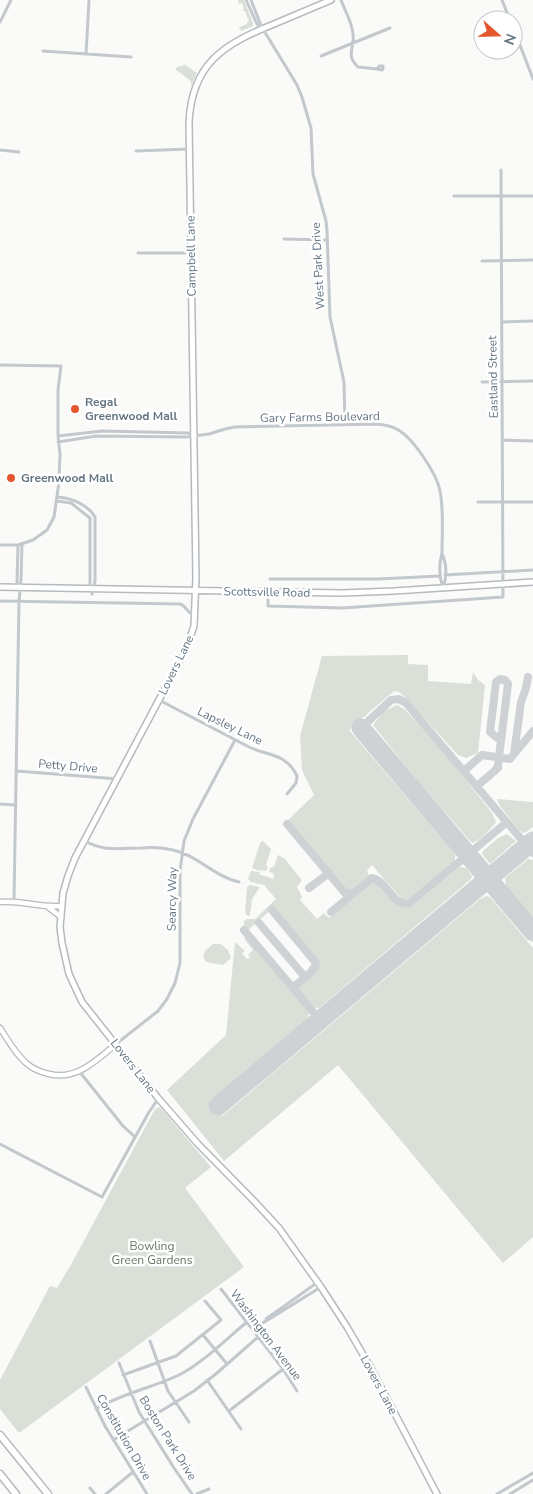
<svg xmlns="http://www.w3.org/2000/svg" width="533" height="1494" viewBox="0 0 533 1494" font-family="'Nunito Sans',sans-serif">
<rect width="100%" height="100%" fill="#fafaf8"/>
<path fill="#dadfd7" d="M 238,0 L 244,0 L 253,23 L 253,26 L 241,31 L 238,25 L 240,27 L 247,24 L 247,22 L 249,21 L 245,11 L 242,11 L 244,9 L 242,3 L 239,4 Z
M 185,65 L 197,73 L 191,86 L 191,81 L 175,69 L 177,67 Z
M 408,655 L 408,664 L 428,665 L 428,681 L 471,684 L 473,672 L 478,680 L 485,685 L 478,753 L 466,758 L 458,755 L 401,693 L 395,691 L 388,696 L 349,730 L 455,854 L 455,862 L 453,864 L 411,898 L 406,900 L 401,898 L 372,865 L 367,870 L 369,876 C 365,883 356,892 347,890 L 288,820 L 314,795 L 302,770 L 300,736 L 322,656 Z
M 397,705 L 404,709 L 433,739 L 492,813 L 496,822 C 490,830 483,838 473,843 L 471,842 L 417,780 L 373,725 L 384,711 Z
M 497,799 L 533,802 L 533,827 L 526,832 L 523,833 L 520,831 L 500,806 Z
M 507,834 L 516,841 L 490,864 L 482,854 L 483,851 L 498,838 Z
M 263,841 L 271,849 L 266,865 L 268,868 L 266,871 L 261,870 L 260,871 L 252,868 L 260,843 Z
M 278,855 L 285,859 L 301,879 L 301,882 L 297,887 L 302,897 L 300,900 L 317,919 L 324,913 L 329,918 L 369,883 L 373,882 C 388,888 392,913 413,906 L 457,869 L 461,867 L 466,868 L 472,876 L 470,880 L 319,1008 L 312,1007 L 298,989 L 298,985 L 317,969 L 318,965 L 273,908 L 247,931 L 244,927 L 244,921 L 247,919 L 255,919 L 276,899 L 264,885 L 251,882 L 248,879 L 251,871 L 260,872 L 259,874 L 273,879 L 274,874 L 270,872 L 269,871 L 271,867 L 274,867 Z
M 528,859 L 533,860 L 533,918 L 506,886 L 505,878 Z
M 250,885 L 260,887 L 252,899 L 250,915 L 248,916 L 245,913 L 247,887 Z
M 487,896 L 490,897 L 533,948 L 533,1237 L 503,1263 L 338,1065 L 224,1161 L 167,1090 L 226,1035 L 235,942 L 245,951 L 242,953 L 247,959 L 250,958 L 248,955 L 253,950 L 245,940 L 244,933 L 268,961 L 268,963 L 309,1013 L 308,1019 L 210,1101 L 222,1116 L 480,899 Z
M 213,944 L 221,944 L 228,950 L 231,958 L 223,965 L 206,962 L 203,956 L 206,950 Z
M 160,1107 L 211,1167 L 185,1188 L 244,1267 L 19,1433 L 0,1409 L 0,1380 L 50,1286 L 57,1288 L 73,1261 L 155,1109 Z
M 107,1406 L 121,1432 L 115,1435 L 101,1409 Z"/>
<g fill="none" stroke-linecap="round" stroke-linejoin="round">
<path stroke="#ced2d4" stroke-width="8" d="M 361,728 L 391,700 L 399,699 L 406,703 L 533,853
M 514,754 L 521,702 L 526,688 L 528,677
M 464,771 L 482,755 L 510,759 L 533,731
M 495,771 L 498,765 L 508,684 L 505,680 L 500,679 L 496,682 L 490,732 L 501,741
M 477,786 L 498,768
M 287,824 L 345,893 L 353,893
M 309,888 L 329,873
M 272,910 L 316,963 C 314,973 302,979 295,986 L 296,992
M 331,912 L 372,878 C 388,881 392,907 410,903 L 507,822
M 259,923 L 305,977
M 244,930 L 320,1020"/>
<path stroke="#ced2d4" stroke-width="19" d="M 361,728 L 533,932
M 218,1106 L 533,841"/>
<g stroke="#b3babf" stroke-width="7">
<path id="secondary" d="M 0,902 C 22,900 40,908 62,906
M 48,907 L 61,917
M 0,1028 C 8,1040 15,1053 25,1062 C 32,1069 40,1072 49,1074 C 76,1081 97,1060 116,1044"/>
</g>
<g stroke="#b5babe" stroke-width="8">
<path id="primary" d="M 331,0 C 312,8 293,16 274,24 C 224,44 192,63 189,122 L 196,578 L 194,626 L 187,647 L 75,858 L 68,876 L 63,893 L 60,927 L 62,943 L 69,974 L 82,1002 L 158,1098 L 198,1144 L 254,1201 L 279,1228 L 321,1287 L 347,1327 L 372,1370 L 437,1494
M 0,587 L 342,593 L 394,591 L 533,582"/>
</g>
<g stroke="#b4b9bd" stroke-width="9">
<path id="highway" d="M 0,1435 L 48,1494
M 0,1474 L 16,1494"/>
</g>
<path stroke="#c3c8cc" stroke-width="3" d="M 246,0 L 257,24 L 266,34 L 297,85 L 302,97 L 311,128 L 313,174 L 326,221 L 327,231 L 330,317 L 344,382 L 345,425
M 251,0 L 262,28
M 341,0 C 345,11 352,22 353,34 C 355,48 345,55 358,67 L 377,69
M 502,0 L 510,20
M 0,22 L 11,0
M 513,27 L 533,79
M 43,51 L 131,57
M 86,54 L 89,0
M 321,56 L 390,28
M 379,66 L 383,66 L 383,68 L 382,70 L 377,69 Z
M 0,150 L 19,152
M 136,151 L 189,149
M 454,196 L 533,196
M 284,239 L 327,240
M 138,253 L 191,253
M 482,261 L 533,260
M 502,322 L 533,321
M 0,365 L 61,366 L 58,390 L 58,436 L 60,454 L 59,482 L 54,517 L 47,530 L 33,540 L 18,545 L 0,545
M 482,382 L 533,381
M 58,436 L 102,431 L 188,433 L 193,435
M 503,440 L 533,441
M 58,442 L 96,436 L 186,437 L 209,434 L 225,429 L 235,427 L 378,424 C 386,425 393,426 400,431 C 414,440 437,474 440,491 C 444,511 442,533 442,553 C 439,564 439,577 443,588
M 58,497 C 72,498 88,505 95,517 L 95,581 L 92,594
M 57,501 L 71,503 L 90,518 L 90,589
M 478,502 L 533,502
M 18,545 L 17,582 L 19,586
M 442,554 C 447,564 447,577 443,588
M 445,575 L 533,570
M 270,579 L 378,579 L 440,576
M 268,592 L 268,606 L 342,608 L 503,597 L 501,170
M 0,601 L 180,604 C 187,606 187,614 195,615
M 159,700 L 249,747 C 268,756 286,753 297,776 L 296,783 L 287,794
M 17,771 L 118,779
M 0,804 L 16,805
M 85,841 C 104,852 121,848 142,848 C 152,847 163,848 173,850 C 197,855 215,877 239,882
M 14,902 L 19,601 L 21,579 L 22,544
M 116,1044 L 158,1011 L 167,999 L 175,983 L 180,963 L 180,871 L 184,841 L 193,819 L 235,740
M 79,1071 L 123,1126 L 135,1137
M 0,1144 L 102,1197 L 149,1112 L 158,1099
M 221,1289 L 283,1369 L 297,1391
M 266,1319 L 318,1282
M 253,1329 L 321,1287
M 203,1335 L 227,1364
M 150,1341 L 168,1391 L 189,1422
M 119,1363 L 139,1412 L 174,1468 L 192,1494
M 123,1375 L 176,1356 L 221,1320 L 205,1301
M 207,1380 L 241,1429
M 86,1387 L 105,1426 L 147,1494
M 96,1409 C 122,1393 153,1388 181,1374 C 205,1361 226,1339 247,1322
M 229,1411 L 283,1369
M 113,1440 L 194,1391 L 217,1373 L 258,1337
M 90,1488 L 95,1494
M 106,1494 L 133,1472
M 197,1494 L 209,1489
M 497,1494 L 533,1473
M 510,1494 L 533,1480"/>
<use href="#secondary" stroke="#fff" stroke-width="4.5"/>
<use href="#primary" stroke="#fff" stroke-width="5"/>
<use href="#highway" stroke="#fff" stroke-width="6"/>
</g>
<g fill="#e4572e" stroke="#fff" stroke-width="2">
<circle cx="75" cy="409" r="5"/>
<circle cx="11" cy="478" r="5"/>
</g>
<g text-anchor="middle" stroke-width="5" stroke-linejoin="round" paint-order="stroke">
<g font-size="12" fill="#657683" stroke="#fff">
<text transform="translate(191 256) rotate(-91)" y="4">Campbell Lane</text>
<text transform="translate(318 266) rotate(-93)" y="4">West Park Drive</text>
<text transform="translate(493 377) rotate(-91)" y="4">Eastland Street</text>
<text transform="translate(320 417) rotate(-1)" y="4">Gary Farms Boulevard</text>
<text transform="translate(267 592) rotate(1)" y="4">Scottsville Road</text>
<text transform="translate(176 665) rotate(-64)" y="4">Lovers Lane</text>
<text transform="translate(230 726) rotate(26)" y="4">Lapsley Lane</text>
<text transform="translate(68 766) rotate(5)" y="4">Petty Drive</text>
<text transform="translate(172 899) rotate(-89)" y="4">Searcy Way</text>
<text transform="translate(133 1066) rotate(52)" y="4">Lovers Lane</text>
<text transform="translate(266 1335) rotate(53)" y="4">Washington Avenue</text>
<text transform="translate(379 1385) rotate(62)" y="4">Lovers Lane</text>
<text transform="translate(124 1437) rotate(60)" y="4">Constitution Drive</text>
<text transform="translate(168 1438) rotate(58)" y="4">Boston Park Drive</text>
</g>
<g font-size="12" font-weight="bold" fill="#657683" stroke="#fff" text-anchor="start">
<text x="85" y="406">Regal<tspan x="85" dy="14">Greenwood Mall</tspan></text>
<text x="21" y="482">Greenwood Mall</text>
</g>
<g font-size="12" fill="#687a64" stroke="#fff">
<text x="152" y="1250">Bowling<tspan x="152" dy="14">Green Gardens</tspan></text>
</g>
</g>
<g transform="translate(498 35) rotate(110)"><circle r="24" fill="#ffffff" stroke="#c1c8cd"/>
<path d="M0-4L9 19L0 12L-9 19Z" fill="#e4572e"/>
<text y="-8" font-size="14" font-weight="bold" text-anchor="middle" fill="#657683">N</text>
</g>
</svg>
